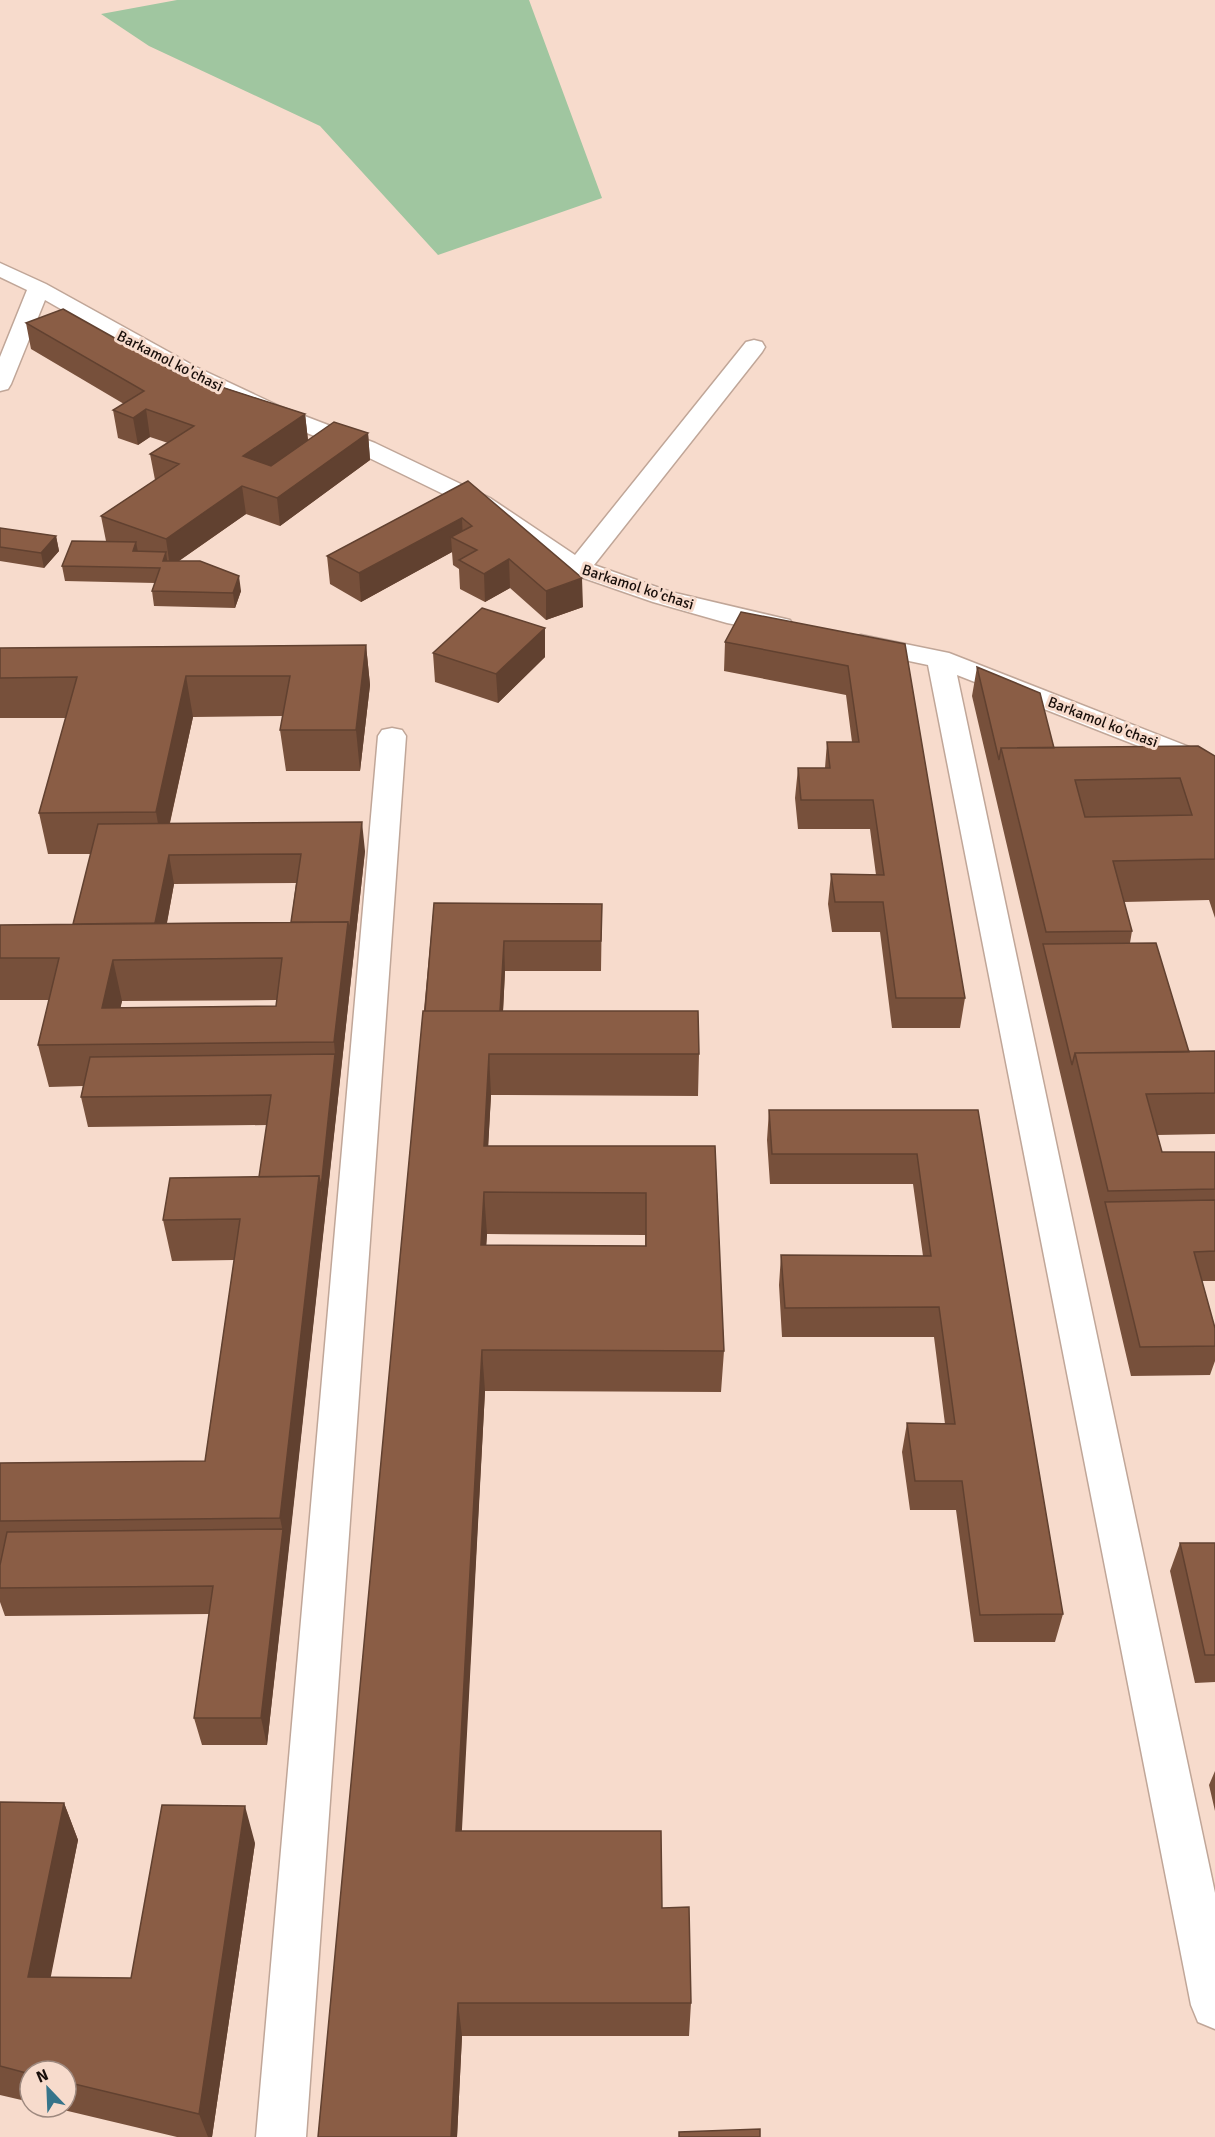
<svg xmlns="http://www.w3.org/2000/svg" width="1215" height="2137" font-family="Signika,sans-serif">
	<rect width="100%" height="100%" fill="#f7dbcc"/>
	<path fill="#a0c6a0" d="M177,0H529L602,198L438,255L320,126L149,46L101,14Z"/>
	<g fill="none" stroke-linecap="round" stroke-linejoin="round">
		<g stroke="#c0a698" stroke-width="3">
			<path id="minor" d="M0,263L46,284L196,367L281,407L375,443L490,498L575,555L746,342L754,340L762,342L765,347L762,352L594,565L671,592L790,620L794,626L790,632L781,634L727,623L653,602L569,573L472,508L359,453L265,417L180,377L45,300L11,384L8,389L0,391V357L27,290L0,277Z
				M861,635L949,653L1215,757V776L957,675L1215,1893V2029L1198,2022L1191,2005L928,665L852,649L848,643L852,637Z
				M392,728L402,730L406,736L306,2137H256L378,736L382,730Z"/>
		</g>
		<use href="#minor" fill="#fff" fill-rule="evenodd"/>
	</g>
	<path fill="#77503b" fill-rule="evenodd" d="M26,323L305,414L308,440L368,433L370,460L280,526L246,514L179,561L241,591L235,608L154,606L152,591L155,583L65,581L62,566L106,541L101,516L155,480L150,454L168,443L150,437L138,445L118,438L113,410L124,404L31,349Z
		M468,481L583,607L546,620L510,588L485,602L460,589L459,569L453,565L452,552L361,602L330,584L327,556Z
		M0,528L56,536L59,551L44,568L0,561Z
		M545,628V657L498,703L435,682L433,653Z
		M725,642L905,644L965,998L960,1028H892L880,932H832L828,904L831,874L876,875L870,829H798L795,798L798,768H825L827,742H852L846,695L724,671Z
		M366,645L370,685L360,771H286L280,730L283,716L193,717L170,823L365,851L267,1745H202L194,1718L209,1614L5,1616L0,1602V1565L1,1561H0V1463L205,1461L234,1260L172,1261L163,1220L259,1177L267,1125L88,1127L81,1097L83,1086L49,1087L38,1045L49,1000H0V925L73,924L91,854H48L39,813L66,718H0V648ZM296,883L291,922L167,923L174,884ZM277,1000L276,1006L120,1008L122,1001Z
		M977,667L1054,748L1215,756V918L1209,900L1124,902L1132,931L1130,943L1189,1052L1215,1051V1134L1157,1135L1162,1152H1215V1281H1202L1215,1328V1361L1210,1375L1131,1376L972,696Z
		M434,903L602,904L601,971H505L503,1011L699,1054L698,1096L491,1095L488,1146H715L724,1351L721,1392L485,1391L461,1831L662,1908L691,2003L689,2036H462L457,2137H318ZM487,1234L645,1235V1246L486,1245Z
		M769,1110H978L1063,1614L1055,1642H974L956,1510H910L902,1452L907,1423L945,1424L934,1337H782L779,1285L781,1255L923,1256L913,1184H770L767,1140Z
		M1180,1543H1215V1682L1195,1683L1170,1571Z
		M1215,1771V1811L1209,1785Z
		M0,1802L64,1803L78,1840L50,1977L131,1978L255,1843L212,2137H177L51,2107H66V2071H30V2102L0,2095Z"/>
	<path fill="#614130" d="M146,409L150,437L138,445L133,418Z
		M305,414L308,441L247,484L243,456Z
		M368,433L370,460L280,526L277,498Z
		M242,486L246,514L170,567L166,539Z
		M462,518L463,543L451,537L452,552L361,602L359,573Z
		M56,536L59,551L44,568L41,553Z
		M136,542L139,557L133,551Z
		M166,552L168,567L163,561Z
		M509,559L510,588L485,602L484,574Z
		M239,576L241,591L235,608L233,593Z
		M582,578L583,607L546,620V591Z
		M545,628V657L498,703L496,674Z
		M366,645L370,685L360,771L356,730Z
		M186,676L193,717L163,853L156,812Z
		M362,822L365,851L325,1218L321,1188L335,1054L334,1042L348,922Z
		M169,855L174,884L160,959L153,935Z
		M504,941L505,971L501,1052L500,1022Z
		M113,960L122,1001L113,1044L102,1008Z
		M489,1054L491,1095L486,1187L484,1146Z
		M319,1176L325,1218L288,1557L280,1518Z
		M484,1192L487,1234L484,1286L481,1245Z
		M482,1350L485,1391L460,1867L456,1831Z
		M283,1529L288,1557L267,1745L261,1718Z
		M64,1803L78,1840L44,2011L28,1977Z
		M245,1806L255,1843L212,2137H208L199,2114Z
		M458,2003L462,2036L457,2137H451Z"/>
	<path fill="#8a5d45" stroke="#614130" stroke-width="1.5" fill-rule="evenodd" d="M63,309L175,372L305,414L243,456L271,466L334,422L368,433L277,498L242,486L166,539L101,516L179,464L150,454L194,426L146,409L133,418L113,410L144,391L26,323Z
		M468,481L582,578L546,591L509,559L484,574L459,560L477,550L451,537L472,526L462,518L359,573L327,556Z
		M0,528L56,536L41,553L0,547Z
		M72,541L136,542L133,551L166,552L163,561H200L239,576L233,593L152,591L160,568L62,566Z
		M482,608L545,628L496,674L433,653Z
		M741,612L905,644L965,998H896L883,902H835L831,874L884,875L873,800H801L798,768H830L827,742H859L848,666L725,642Z
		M366,645L356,730H280L290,676H186L156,812L39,813L77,677L0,678V648Z
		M977,667L1040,693L1054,748H1001L999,760Z
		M1198,746L1215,756V859L1113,861L1132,931L1046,932L1001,748ZM1180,778L1192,815L1085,817L1075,780Z
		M362,822L349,933L348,922H291L301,854L169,855L155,923L73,924L98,824Z
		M434,903L602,904L601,941H504L500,1011H425Z
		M348,922L334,1042L38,1045L59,958H0V925ZM282,958L276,1006L102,1008L113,960Z
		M1156,943L1189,1052L1075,1053L1072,1065L1043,944Z
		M423,1011H698L699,1054H489L484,1146H715L724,1351L482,1350L456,1831H661L662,1908L689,1907L691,2003H458L451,2137H318ZM484,1192L646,1193V1246L481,1245Z
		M1215,1051V1093L1146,1094L1162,1152H1215V1189L1108,1191L1075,1053Z
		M335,1054L321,1188L319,1176L259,1177L271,1095L81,1097L90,1057Z
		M769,1110H978L1063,1614L980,1615L962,1481H915L907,1423L955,1424L939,1307L785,1308L781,1255L931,1256L917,1154H772Z
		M319,1176L280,1518L0,1521V1463L205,1461L240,1219L163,1220L170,1178Z
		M1215,1200V1251L1194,1252L1215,1328V1346L1140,1347L1105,1202Z
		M283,1529L261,1718H194L213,1586L0,1588V1565L7,1532Z
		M1180,1543H1215V1655H1205Z
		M0,1802L64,1803L28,1977L131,1978L162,1805L245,1806L199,2114L66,2082V2071H30V2074L0,2066Z
		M760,2129V2137H679V2132Z"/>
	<g text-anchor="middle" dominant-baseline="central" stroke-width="6" stroke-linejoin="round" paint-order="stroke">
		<g font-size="15" fill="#190f0b" stroke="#f7dbcc">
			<text transform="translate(170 361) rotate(27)">Barkamol ko'chasi</text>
			<text transform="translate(638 587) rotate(18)">Barkamol ko'chasi</text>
			<text transform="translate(1103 722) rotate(21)">Barkamol ko'chasi</text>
		</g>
	</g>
	<g transform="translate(48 2089) rotate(337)"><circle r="28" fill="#f7dbcc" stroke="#9e897f" stroke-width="1.5"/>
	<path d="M0-4.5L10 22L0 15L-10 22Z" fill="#36748a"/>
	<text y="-9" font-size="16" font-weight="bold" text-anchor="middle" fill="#190f0b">N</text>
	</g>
</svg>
